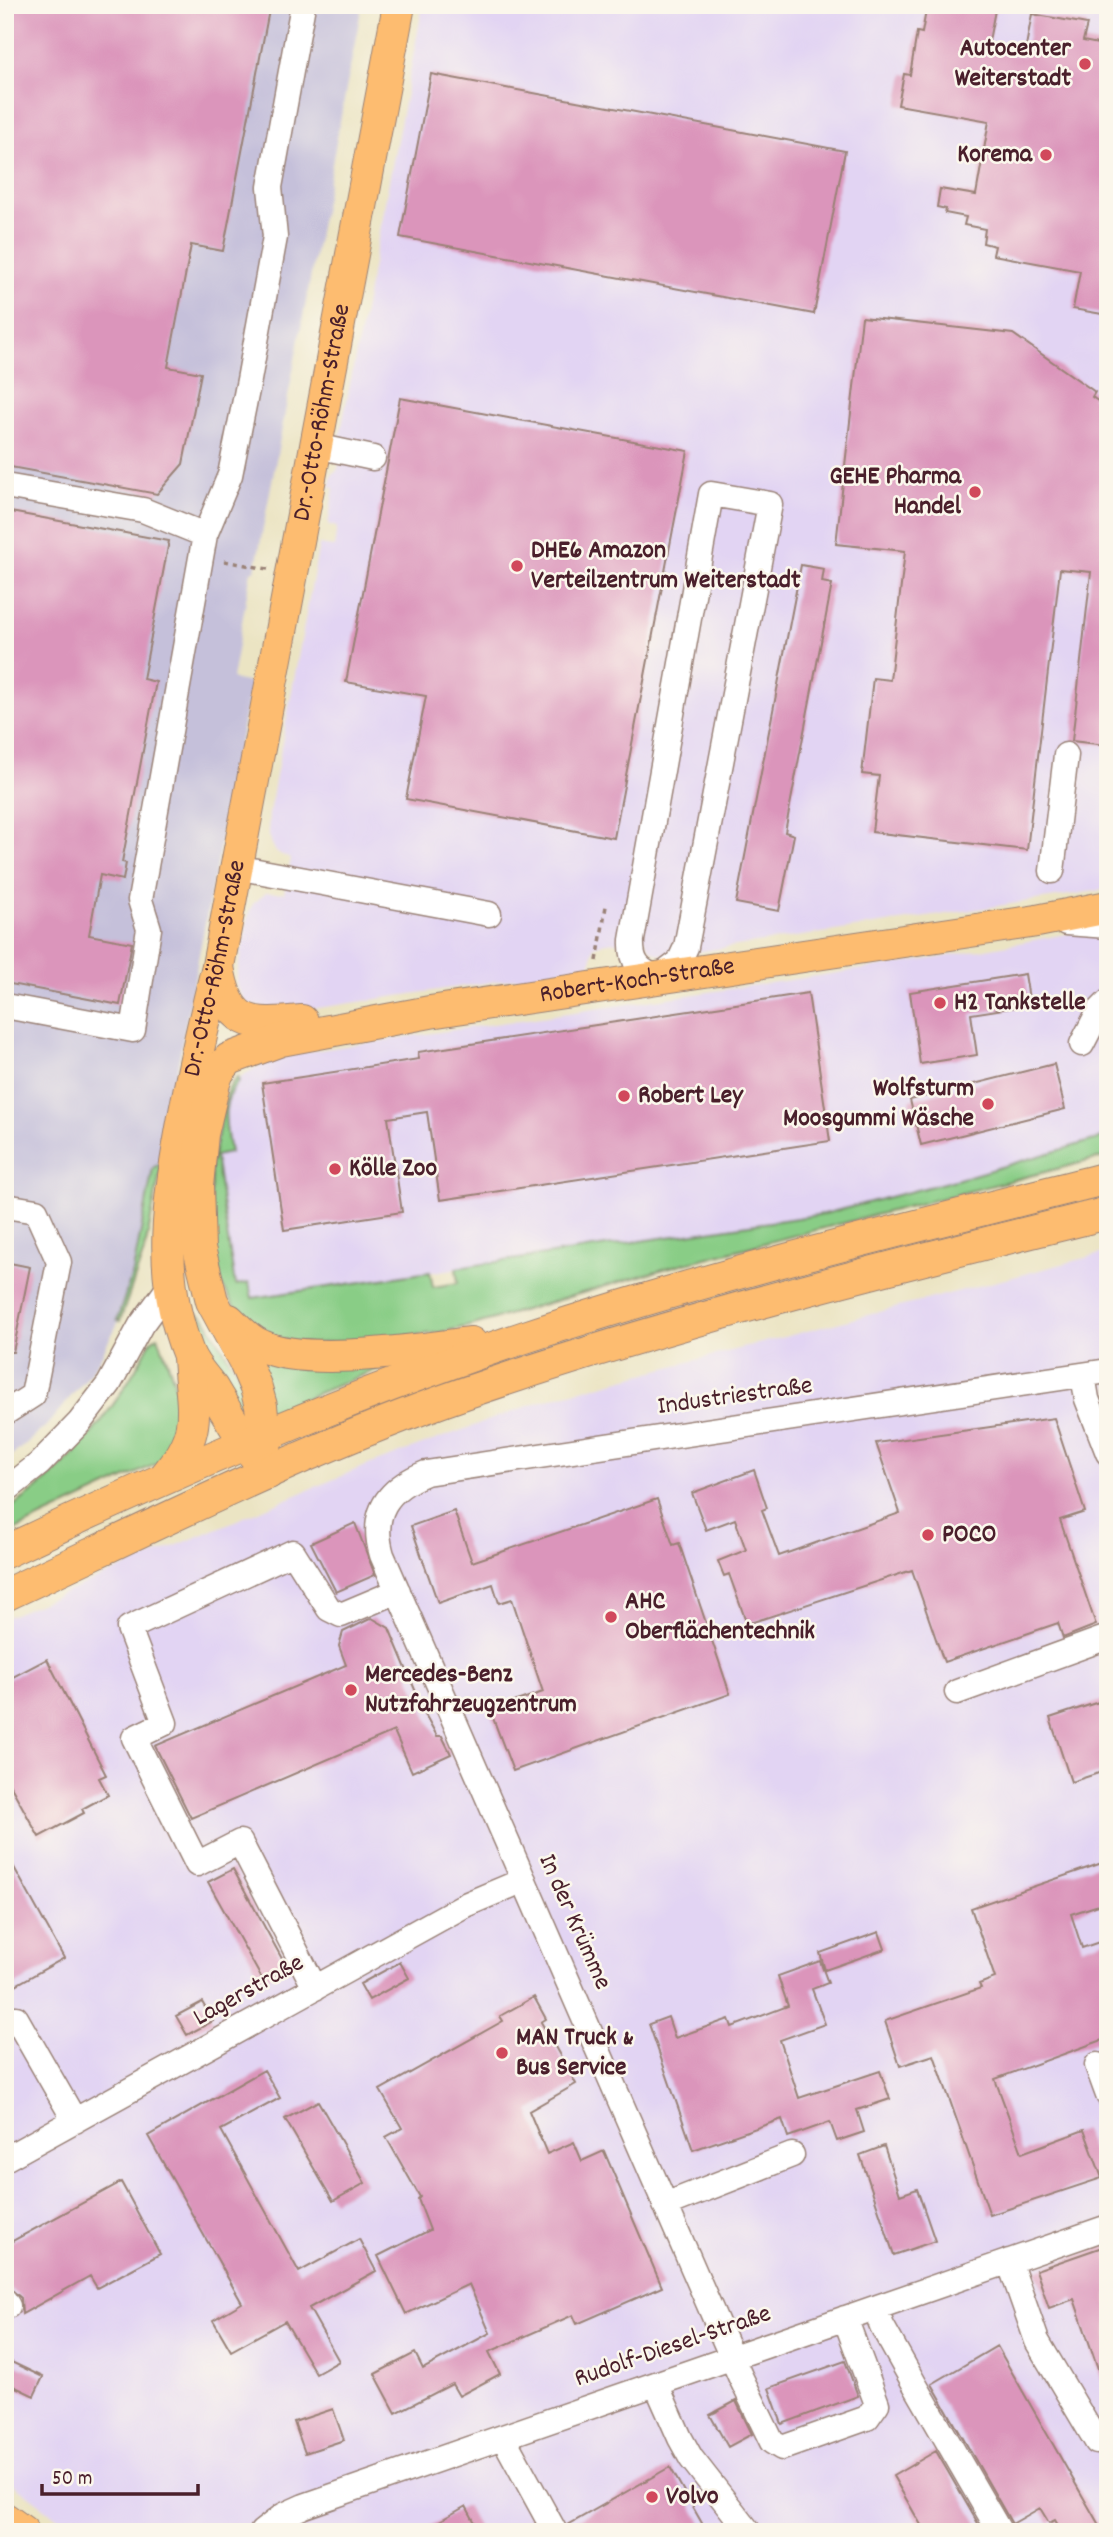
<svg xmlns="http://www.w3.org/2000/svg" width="1113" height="2537" font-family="Dekko,sans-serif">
	<rect width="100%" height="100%" fill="#fbf7ec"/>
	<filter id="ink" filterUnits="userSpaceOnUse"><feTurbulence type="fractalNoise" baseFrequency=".0143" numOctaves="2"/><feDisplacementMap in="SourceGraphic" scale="14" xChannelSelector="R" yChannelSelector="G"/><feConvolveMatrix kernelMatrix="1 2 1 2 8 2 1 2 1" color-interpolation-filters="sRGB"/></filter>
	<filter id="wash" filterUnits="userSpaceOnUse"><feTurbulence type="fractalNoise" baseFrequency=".00686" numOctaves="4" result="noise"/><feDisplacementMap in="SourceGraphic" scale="28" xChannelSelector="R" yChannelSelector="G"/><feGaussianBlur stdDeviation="1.57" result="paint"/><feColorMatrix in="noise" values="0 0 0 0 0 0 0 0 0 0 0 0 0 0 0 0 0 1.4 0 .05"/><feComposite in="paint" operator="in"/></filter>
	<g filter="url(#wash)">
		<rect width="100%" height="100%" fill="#ebe4c3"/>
		<path fill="#e2d4f3" d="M423,5H1108V889L697,952L663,955L656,953L650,949L644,938L600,944L594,946L590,967L298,1011L281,1012L246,1003L237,986V976L249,913L253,904L266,893H284L291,859L276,852L272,844L268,834L269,814L319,545L334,547L337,527L328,525L334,488L330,487L332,475L338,469L344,437L340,436Z
			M1093,929L1108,937V1136L959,1179L824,1214L231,1302L213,1145L232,1082L237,1077L239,1078L264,1063L293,1054L938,958Z
			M1108,1252V2532H77L5,2478V1618L365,1466L544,1400Z"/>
		<path fill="#c5c0da" d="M5,5H362L255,571H251L232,679L251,683L175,1080L145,1249L122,1315L99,1360L85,1380L46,1426L5,1462Z"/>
		<path fill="#89cd86" stroke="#6a7658" stroke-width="2" d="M237,1077L239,1081C219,1102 226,1127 230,1153L215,1156L235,1285L249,1283L252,1298L430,1272L433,1287L458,1283L456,1268L824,1214L959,1179L1108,1136V1156L674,1266L470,1326L436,1333L310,1344L274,1338L235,1308L221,1283L211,1224V1164L228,1089Z
			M162,1163L145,1249L122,1315L120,1321L117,1320L133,1272L153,1168Z
			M198,1314L204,1317L245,1385L248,1419L225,1389Z
			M158,1336C170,1370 188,1406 173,1442C170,1450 162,1457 156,1464L5,1535V1511C70,1471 117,1407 151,1341Z
			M242,1343L400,1360L269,1413Z"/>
		<g id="blocks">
			<path fill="#db95bb" d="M5,5H270L223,251L191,245L168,367L201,373L183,464L157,494L5,466Z
				M927,5H996L987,51L1024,57L1032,14L1087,24L1083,41L1108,46V315L1073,309L1080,271L993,255L995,246L983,243L985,229L964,225L966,217L945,213L946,209L937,207L940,189L976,195L989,121L898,105L904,74L910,75L917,32L922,33Z
				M431,74L845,151L814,314L400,237Z
				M862,317L1013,334L1095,392L1092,397L1108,408V727L1106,745L1072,741L1091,572L1060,569L1027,850L872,832L879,776L862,774L873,678L890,680L905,551L836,544Z
				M400,398L688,451L614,838L406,799L426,696L346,682Z
				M5,511L169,541L143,679L156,682L122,862L126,863L123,880L100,875L89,935L132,943L120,1005L5,983Z
				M801,565L824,569L822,582L832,584L785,832L794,835L779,911L736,903Z
				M1025,974L1030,1005L971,1014L977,1055L920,1064L910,992Z
				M808,993L830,1141L440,1200L427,1112L388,1118L402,1212L284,1230L262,1083L419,1059L418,1052Z
				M1054,1064L1065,1109L921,1145L910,1100Z
				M5,1262L30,1267L13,1352H5Z
				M1054,1418L1085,1512L1060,1520L1096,1625L1063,1638L1058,1623L944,1662L912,1570L747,1624L729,1574L724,1576L718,1561L746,1550L735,1519L706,1530L692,1493L754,1470L767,1508L762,1510L779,1556L900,1513L876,1443Z
				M657,1499L673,1545L679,1543L730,1694L513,1771L490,1710L543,1692L512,1599L499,1603L493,1584L438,1603L411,1526L454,1511L472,1562Z
				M355,1523L375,1575L336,1592L311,1543Z
				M372,1618L389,1628L426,1716L437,1736H442L451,1754L412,1772L394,1731L191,1818L155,1746L346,1665L339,1646L343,1632Z
				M47,1659L106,1775L99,1778L108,1795L82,1809L84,1813L39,1837L5,1776V1681Z
				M1108,1699V1770L1071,1782L1050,1718Z
				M5,1851L64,1958L5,1991Z
				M1108,1861V1902L1071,1914L1082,1948L1108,1939V2038L995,2079L1022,2153L1084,2130L1102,2178L990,2215L934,2055L900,2066L885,2021L981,1988L979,1984L995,1978L971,1908Z
				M233,1869L286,1966L262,1979L208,1882Z
				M879,1932L885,1949L825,1970L820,1953Z
				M820,1961L828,1983L812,1989L825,2024L780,2040L799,2098L880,2071L890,2099L857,2110L864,2132L837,2141L830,2122L788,2137L782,2119L693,2150L649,2024L668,2017L675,2038L729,2019L732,2027L788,2006L778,1976Z
				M400,1962L409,1978L369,2000L360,1984Z
				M534,1997L546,2019L541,2022L576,2084L529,2111L547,2154L574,2142L582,2161L604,2151L662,2287L577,2324L573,2315L489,2352L500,2374L459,2396L452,2384L396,2413L375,2374L415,2353L423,2369L490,2333L469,2284L406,2314L378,2256L430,2230L418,2199L420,2197L386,2137L402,2128L380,2090L503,2021L500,2016Z
				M202,2002L213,2021L187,2035L176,2016Z
				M264,2070L280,2098L221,2130L299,2272L359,2239L376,2271L309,2308L339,2361L316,2374L285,2321L231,2351L213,2320L242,2303L148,2136Z
				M318,2101L365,2183L333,2201L285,2119Z
				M884,2146L900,2195L917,2189L935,2241L894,2255L860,2155Z
				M121,2182L160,2254L97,2288L90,2276L22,2314L21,2298L5,2284V2245Z
				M1108,2245V2388L1105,2389L1074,2299L1049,2308L1036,2270Z
				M997,2346L1002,2355L1103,2532H1062L1055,2520L1049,2523L1040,2508L1012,2524L932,2384Z
				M5,2359L43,2377L34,2396L5,2382Z
				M845,2361L858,2396L782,2424L769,2388Z
				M736,2401L752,2434L728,2447L710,2415Z
				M333,2409L344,2440L305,2453L294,2422Z
				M936,2451L983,2532H925L893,2476Z
				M670,2467L707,2532H570L568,2525Z
				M466,2506L480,2532H420Z"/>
		</g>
	</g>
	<g filter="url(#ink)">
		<use href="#blocks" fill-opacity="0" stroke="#9a8277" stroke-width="2"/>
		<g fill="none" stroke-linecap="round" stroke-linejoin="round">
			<g stroke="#9a8277" stroke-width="27">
				<path id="minor" d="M316,446L373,458
					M5,486L143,510L205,535
					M711,494L770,504L686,947L679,962L659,977C638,972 631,961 632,940Z
					M236,867L489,914
					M1052,871L1066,755
					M1066,923L1108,926
					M5,1006L133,1030L149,929L140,900L205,535L230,475L249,380L275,237L270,187L303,5
					M1082,1044L1099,1011L1108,1002
					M5,1206L36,1211L59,1262L33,1395L5,1413
					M1083,1375L1087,1399L1108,1453
					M5,1491L39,1464L79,1423L109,1384L141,1325L169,1287
					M957,1692L1108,1637
					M315,1988L240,1842L197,1864L134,1738L165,1723L129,1628L293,1552L329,1609L341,1615L398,1591
					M5,2019L16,2018L75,2121
					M1097,2065L1108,2095
					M5,2159L465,1905L524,1880
					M665,2205L792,2155
					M1009,2261L1037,2341L1097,2442
					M5,2301L8,2306
					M875,2308L882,2326L915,2385L1000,2532
					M845,2318L877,2404L867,2418L782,2448L772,2442L740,2376L382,1555C370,1514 386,1489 426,1473L1108,1371
					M656,2384L680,2438L691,2458L749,2532
					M503,2437L555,2532
					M262,2532L284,2515L304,2506L1108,2227"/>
			</g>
			<g stroke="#9a8277" stroke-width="34">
				<g id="major">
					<path d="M218,967C228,1026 249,1026 302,1021"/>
					<path d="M229,1320C239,1330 249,1341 262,1346C308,1367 419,1349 471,1343"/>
					<path id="s1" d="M268,1473C246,1446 230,1418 212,1388C204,1377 193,1366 188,1353C156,1272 169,1200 184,1117C194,1066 205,1016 218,966L399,5"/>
					<path id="s2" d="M268,1473L261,1406L256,1388L244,1360L212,1301L199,1248L197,1186L202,1134L214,1083L218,1072L229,1059L281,1040L430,1012L1037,921L1108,907"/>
					<path d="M165,1477C204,1430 192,1412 189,1357"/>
					<path d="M5,1552C176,1471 346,1397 525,1337C716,1274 912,1227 1108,1178"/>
					<path d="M5,1595C157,1524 309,1447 468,1392C678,1320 893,1266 1108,1213"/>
					<path d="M5,2519L23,2532"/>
				</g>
			</g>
			<path stroke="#9a8277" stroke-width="3.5" stroke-dasharray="5 5" stroke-linecap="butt" d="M224,561L268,569
				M597,961L606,906"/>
			<use href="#minor" stroke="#fff" stroke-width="24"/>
			<use href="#major" stroke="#fdbc6f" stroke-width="32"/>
		</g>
	</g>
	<g fill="#d1495b" stroke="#fbf7ec" stroke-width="2.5">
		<circle cx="1085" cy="64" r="7"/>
		<circle cx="1046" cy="155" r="7"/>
		<circle cx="975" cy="492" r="7"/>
		<circle cx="517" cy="566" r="7"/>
		<circle cx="940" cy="1003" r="7"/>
		<circle cx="624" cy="1096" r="7"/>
		<circle cx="988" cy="1104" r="7"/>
		<circle cx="335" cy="1169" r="7"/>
		<circle cx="928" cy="1535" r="7"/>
		<circle cx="611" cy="1617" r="7"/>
		<circle cx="351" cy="1690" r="7"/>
		<circle cx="502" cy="2053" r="7"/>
		<circle cx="652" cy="2497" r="7"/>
	</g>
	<g text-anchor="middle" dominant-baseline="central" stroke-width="5" stroke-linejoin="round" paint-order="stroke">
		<g font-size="26" font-weight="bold" fill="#4a1f2b" stroke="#fbf7ec" text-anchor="start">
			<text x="1071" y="49" text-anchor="end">Autocenter<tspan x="1071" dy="30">Weiterstadt</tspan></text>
			<text x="1032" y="155" text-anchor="end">Korema</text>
			<text x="961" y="477" text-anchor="end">GEHE Pharma<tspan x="961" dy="30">Handel</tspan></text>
			<text x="531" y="551">DHE6 Amazon<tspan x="531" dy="30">Verteilzentrum Weiterstadt</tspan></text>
			<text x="954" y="1003">H2 Tankstelle</text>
			<text x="974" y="1089" text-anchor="end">Wolfsturm<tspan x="974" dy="30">Moosgummi Wäsche</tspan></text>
			<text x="638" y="1096">Robert Ley</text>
			<text x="349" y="1169">Kölle Zoo</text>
			<text x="942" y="1535">POCO</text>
			<text x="625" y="1602">AHC<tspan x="625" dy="30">Oberflächentechnik</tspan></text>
			<text x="365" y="1675">Mercedes-Benz<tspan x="365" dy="30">Nutzfahrzeugzentrum</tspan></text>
			<text x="516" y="2038">MAN Truck &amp;<tspan x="516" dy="30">Bus Service</tspan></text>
			<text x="666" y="2497">Volvo</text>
		</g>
		<g font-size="26" fill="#4a1f2b" stroke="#fbf7ec">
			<text stroke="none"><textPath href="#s1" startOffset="1102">Dr.-Otto-Röhm-Straße</textPath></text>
			<text stroke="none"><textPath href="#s1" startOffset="536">Dr.-Otto-Röhm-Straße</textPath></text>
			<text stroke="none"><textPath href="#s2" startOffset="850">Robert-Koch-Straße</textPath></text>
			<text transform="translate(735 1397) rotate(-8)">Industriestraße</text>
			<text transform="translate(574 1922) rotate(66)">In der Krümme</text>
			<text transform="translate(249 1991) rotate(-29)">Lagerstraße</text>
			<text transform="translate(673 2347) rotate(-19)">Rudolf-Diesel-Straße</text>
		</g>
	</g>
	<rect width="1113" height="2537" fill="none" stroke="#fbf7ec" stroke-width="28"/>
	<path d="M42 2484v10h156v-10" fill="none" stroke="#4a1f2b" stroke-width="3.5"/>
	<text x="52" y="2484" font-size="21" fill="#4a1f2b" stroke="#fbf7ec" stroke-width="5" paint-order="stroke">50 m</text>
</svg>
